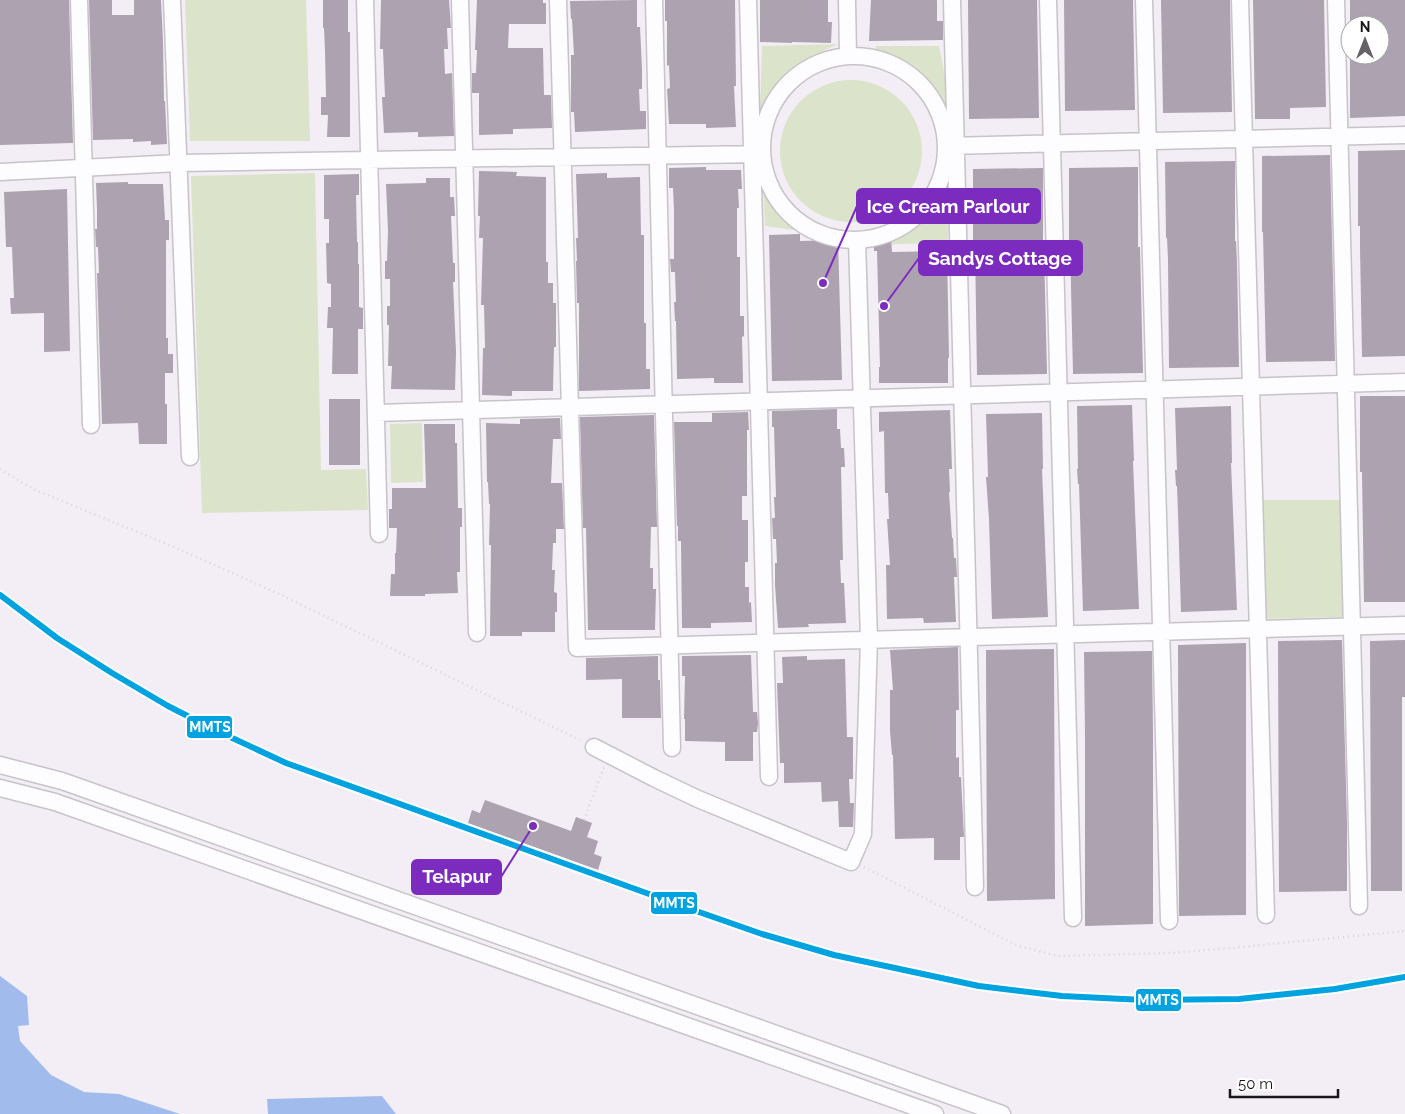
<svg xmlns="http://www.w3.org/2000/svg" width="1405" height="1114" font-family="Raleway,sans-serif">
	<rect width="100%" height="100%" fill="#f3eef5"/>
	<path fill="#dbe4ca" d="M185,0H306L310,141H190Z
		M838,44C824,50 809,57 796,66C781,76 770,94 760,109L762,46Z
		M876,46H939L952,112L949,114L945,112C927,78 912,70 879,53L876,51Z
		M780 151a71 71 0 1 1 142 0a71 71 0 1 1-142 0Z
		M315,173L321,470L366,469L368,510L202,513L191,176Z
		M947,182L948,242L880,245C893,239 908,234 919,225C931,214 941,197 947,182Z
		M763,186C774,212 778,215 801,231L765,226Z
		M422,423L423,482L391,483L390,424Z
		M1262,500H1341L1344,617L1265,619Z"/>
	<path fill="#a1bcec" d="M0,976L27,996L29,1025L18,1026L20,1041L51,1075L84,1092L119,1094L180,1114H0Z
		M382,1096L396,1114H268L267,1099Z"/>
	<path fill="#aca2b0" d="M0,0H69L73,143L0,145Z
		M89,0H112V15H134V0H161L163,41L164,101H165L167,144L151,145V141L133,142V139L93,140Z
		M323,0H348V32H350V137H327L328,115H321V97H326L325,51L324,28H323Z
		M381,0H449L451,28H447L448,49H444L445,74L452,73L454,136L418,137V132L384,133L382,97H385L383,49H380Z
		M477,0H543V3H546V24H509L508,48H543L544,95H551L552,128L513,129V134L479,135V93H472V73H476L477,50H475Z
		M637,0V27H640L642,69V89H639L640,111H646V129L575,132L574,112H571V55H574L572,19H571L570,1Z
		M665,0H735L736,86H734L736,127L706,128V124H669L667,89L670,88L669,65L667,66V21H665Z
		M760,0H828V22H832L831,43L792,42V43L760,42Z
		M871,0H937V21H943V40L869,41Z
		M968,0H1037L1039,118L969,119Z
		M1064,0H1133L1135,110L1065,111Z
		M1161,0H1230L1232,112L1163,113Z
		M1253,0H1324L1326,107L1290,108V119H1255Z
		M1350,0H1405V116L1350,118V55H1380V25H1350Z
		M1405,150V356L1362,357L1360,247V226H1358V151Z
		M1330,155L1335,361L1266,362L1263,232H1262V156Z
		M1235,161V241H1236L1237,263L1239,367L1169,368L1168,259L1167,238H1166L1165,162Z
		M706,167V170H741L742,189H738L739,208H737V257H740V316H744V336L742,337L743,383H714V378L677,379L676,321H675L674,302H676L675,272H671L670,259H674V210L673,188H669V168Z
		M1138,167V247H1140L1143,373L1073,374L1070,243H1069V168Z
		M1043,168V248H1044L1047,374L977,375L975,244H973V169Z
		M479,171L517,172L516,176L546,177V262H548V283H553V303H556V347H554L553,391H512V396L482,395L483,348H485L484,305H481L483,238H479L480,216H478Z
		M607,173V178L640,177L641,235H644V323H646V369H650V389L579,391V303H577L576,261H577L576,238H578L576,174Z
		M359,174V195H356L357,242H358V264H359V307L363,308V329H358V374H332L333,328H327L328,307H331V284L327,283L326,243H329V219H324V175Z
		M426,178H450V197H454L455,216H451L453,263H455V282H453L456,352L455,390L391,389L392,366H388L389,325H387V306H390V279H385V261H387L388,231L386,184L426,183Z
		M128,182V184H163L165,220H169V240H166V338H168V354H173V373H165V404H167V444H139L138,423L102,424L97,273H99L98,247H96L95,229H97V209L96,183Z
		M67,189L70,351L44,352V313L11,314L10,298H14L12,247H6L4,192Z
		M800,234V241L838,240L842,380L772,381L769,235Z
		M891,238L892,252L947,251L949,358H948V383H879V367H880L877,251H874V239Z
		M1360,396H1405V602H1364L1362,472H1360Z
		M329,399H360V465H329Z
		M1132,405L1134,461H1133L1139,609L1083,611L1079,484H1078L1077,469H1078L1077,406Z
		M1231,406L1232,463H1231L1237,610L1181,612L1178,513L1177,486H1176L1175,470H1177L1175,408Z
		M837,409V429H840L841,448H844L845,467H841L843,560H840L841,583H844L846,623L808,624L809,627L778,628L775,585V563H777L776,539H773L772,518H775L774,497H776L774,427H772V411Z
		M950,410L952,469H949L950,492H949L952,538H953L954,558H956L957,577H954L956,622L924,623L923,618L887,619L886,565H890L887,519H889L888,493H885L884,431L879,432V412Z
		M748,412L749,430H747V496H742V520H748V562H745V587H749V603L751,602L752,622L711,623V628H682L681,541H678V526H677L674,422H712V413Z
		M1042,413L1043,469H1042L1048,617L992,619L989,519L986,477H988L986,414Z
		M654,415L657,527H651L650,568H653V589H656L655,630H588L586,528H583L580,417Z
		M560,418L561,439H553L551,483H562L564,529H556V543H553L552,570H555L554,592L557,593V612H555V632H522V636H490L491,545H489L490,504H489L488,482H487L486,423L520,424V419Z
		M424,424H455V443H457L458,508H462V527H460V572H457L458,593L425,594V596H390L391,574H395V553H396L397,528H389V509H392V488H426Z
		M1342,640L1347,823V891L1279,892L1278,641Z
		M1405,640V697H1402V891H1371L1370,641Z
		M1246,643V915L1179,916L1178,645Z
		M958,647L959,710H956V758L959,757V777H961L964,837H960V860H934V838L895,839L893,755H892L890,731V690H893L890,650Z
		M1054,649L1055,899L987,901L986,650Z
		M1152,651L1153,731V924L1085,926V736L1084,652Z
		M751,655L753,712H757L758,723L757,732H753V761H725V742L685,741V719H684L685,676H682V656Z
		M658,656V680H660L661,718H622V679L586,680V658Z
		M807,656V660L845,659L847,737H853V779H849L850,803H854L853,827H839L838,801L822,802L821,782L784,783V763H780L777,683H783L782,657Z
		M485,800L571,831L576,817L592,823L587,837L598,841L594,854L602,857L598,870L468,823L472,810L480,813Z"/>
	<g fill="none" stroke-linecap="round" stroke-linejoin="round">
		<g stroke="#c7c3c9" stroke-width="19">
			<path id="minor" d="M79,0L91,425
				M172,0L190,457
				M365,0L379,534
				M460,0L477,633
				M558,0L577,648L1405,625
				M654,0L672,748
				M748,0L769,777
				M847,0L848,55
				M952,0L975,887
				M1048,0L1073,918
				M1144,0L1169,921
				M1240,0L1266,915
				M1336,0L1359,906
				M762 148a92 92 0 1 1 184 0a92 92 0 1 1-184 0Z
				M947,146L1405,135
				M0,172L179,163L760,154
				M376,413L1405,382
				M594,747L654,778L698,799L851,862L863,834L869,640L857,240
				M0,765L62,781L1002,1114
				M0,788L55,802L935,1114"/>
		</g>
		<path stroke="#d5d4d6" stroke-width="2.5" stroke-dasharray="1 4" stroke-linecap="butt" d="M0,469L33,489L174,547L277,593L580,740
			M584,820L604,767
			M864,867L1002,938L1019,946L1058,956L1171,953L1220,949L1405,931"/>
		<use href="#minor" stroke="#fdfcfe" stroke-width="16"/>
		<g stroke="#fff" stroke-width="10">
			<path id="rail-1" d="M0,595L57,638L112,673L168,706L215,730L286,763L699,912L762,934L834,955L979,986L1062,996L1144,1000L1239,999L1335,989L1405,977"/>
		</g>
		<use href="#rail-1" stroke="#00a3e0" stroke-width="6"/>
	</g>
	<path fill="none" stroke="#7b2cbf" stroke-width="2" d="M823 283L857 206M884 306L919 258M533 826L501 877"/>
	<g fill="#7b2cbf" stroke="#fff" stroke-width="2">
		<circle cx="823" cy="283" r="5"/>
		<circle cx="884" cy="306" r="5"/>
		<circle cx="533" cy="826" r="5"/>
	</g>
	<g fill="#7b2cbf" stroke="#7b2cbf" stroke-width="2">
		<rect x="857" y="189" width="183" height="34" rx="5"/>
		<rect x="919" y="241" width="163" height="34" rx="5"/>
		<rect x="412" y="860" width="89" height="34" rx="5"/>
	</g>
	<g font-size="19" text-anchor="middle" font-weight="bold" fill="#fff">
		<text x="948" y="213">Ice Cream Parlour</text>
		<text x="1000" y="265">Sandys Cottage</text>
		<text x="457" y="883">Telapur</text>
	</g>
	<g stroke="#fff" stroke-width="2">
		<rect x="186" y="715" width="47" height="24" rx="5" fill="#00a3e0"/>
		<rect x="650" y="891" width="48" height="24" rx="5" fill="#00a3e0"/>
		<rect x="1135" y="988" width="47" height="24" rx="5" fill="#00a3e0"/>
	</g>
	<g font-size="14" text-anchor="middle" font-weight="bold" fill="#fff">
		<text x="210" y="732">MMTS</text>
		<text x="674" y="908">MMTS</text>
		<text x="1158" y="1005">MMTS</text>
	</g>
	<g transform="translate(1365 40)"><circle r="24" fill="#ffffff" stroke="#a3a1a3"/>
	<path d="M0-4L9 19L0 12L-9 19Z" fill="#656166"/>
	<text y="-8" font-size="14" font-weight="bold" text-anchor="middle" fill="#181519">N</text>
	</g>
	<path d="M1230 1089v8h108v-8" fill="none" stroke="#181519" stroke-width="2.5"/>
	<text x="1238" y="1089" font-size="15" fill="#181519" stroke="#ffffff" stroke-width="4" paint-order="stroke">50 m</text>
</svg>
